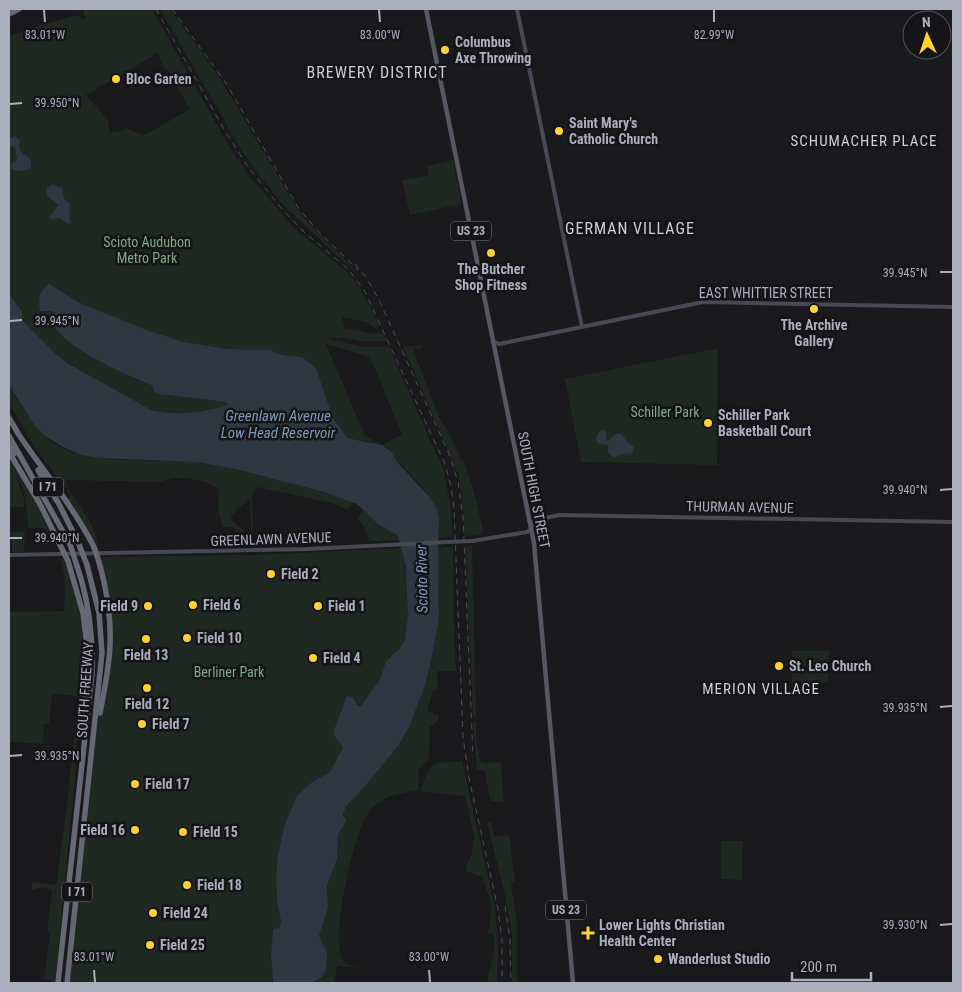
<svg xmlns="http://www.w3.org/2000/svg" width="962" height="992" font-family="'Roboto Condensed',sans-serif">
	<rect width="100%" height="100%" fill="#1a191c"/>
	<path fill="#1f2821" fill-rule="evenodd" d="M85,9H152L228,145L250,177L295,229L347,272L359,286L379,325L376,329L366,322L342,317L345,329C359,328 368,336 383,333L387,341H360L347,338H325L364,347H389L444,471L451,510L453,537L438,538C441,500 424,489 399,463C393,456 392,449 381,445C370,441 358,440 347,438L333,418L316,368L302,357L282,355L269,350L229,349L184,342L147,330L82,304L49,284L46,285L51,311L54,313L51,321L60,334L128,376L153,386L158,394L227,402L228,405C208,412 185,416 164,413C144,410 126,397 109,387C91,376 71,367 55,352C43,342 33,330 22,320V311L9,294V36L37,26L79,15L82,20L86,18L83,14ZM158,53L165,70L167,69L190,109L143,136L125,127L122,131L111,132L110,135L108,120L86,95ZM326,344L370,357L402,434L382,445L365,436Z
		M160,9H170L218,75L302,216C321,237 343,255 361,278L283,205L259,175L242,151Z
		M453,160L461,204L410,215L402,180L429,175L427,166Z
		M422,345L423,348L415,349L414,352L440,419L447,429L461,459H463L474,492L483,530L482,533L478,535L464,536L463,503L458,474L403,347Z
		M718,348L717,465L581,462L565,379Z
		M9,385C19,402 30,420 44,435C80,471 152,456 199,462C221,465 244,472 266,477C296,485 325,492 354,502L347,509L331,503L257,487L252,497L253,531H251L250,498L232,515L231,520L245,531L247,540L245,542L233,527H223L218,511L219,490L208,483L188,478H174L158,482L68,480L65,482C76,504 96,522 98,547H97L66,499L70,498V494L35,448L9,403Z
		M9,458L36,502L53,539L51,540L45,528H28C27,507 26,489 15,471L25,503L23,507H9Z
		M364,509L378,524L398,536L399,540L369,541C367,531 365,525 357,518Z
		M11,532H25L24,552H12Z
		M472,545L476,717L473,715L465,546Z
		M438,547H453L454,626L456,671H437L438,684L437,689L433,691L427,711L439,715L438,721L430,727L429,759L418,770L419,780L417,791C400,793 385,795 372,808C354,827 330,938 343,961C347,966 359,967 365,968L337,966L334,982L336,983H329V981L323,983H312L316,981L324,946L319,936L328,908L327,886L337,859L338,834L342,829L344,812L346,806L361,791L399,745L410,725L432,656L439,620Z
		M401,548C408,566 412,622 405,640C402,649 393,653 387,660C382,666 383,675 379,681C374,690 366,698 361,707L359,706L353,697C337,715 339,716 337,739L343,747L330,772L312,782L297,796L285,823L278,854L276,875L277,900L281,922L279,928L273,930L271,955L273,983H70L95,746L110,642L101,561L103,558L109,557L252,555Z
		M60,558L64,559L80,608L84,652L75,776L55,983H51L52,980L44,979L50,934L47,928L52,892L50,889L44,887L32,890V882L56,885C65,822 73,760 77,696L52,694L49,724H44L43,744L9,742V612L64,611L65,579Z
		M792,651H829L828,682H792Z
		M473,722H476V737L480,761L484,763L501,762L504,802L492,801L489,797L485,770H477Z
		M462,761L495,907L498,951L497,983H488V976L494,951V935L488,933C493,907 491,902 482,877L465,871L472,852L474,836L465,796L421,791C429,761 432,763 462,761Z
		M491,822L494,837L509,835L515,882L511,883L517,923V983H512V933L504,890L487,823Z
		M721,841H743L742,880L721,879Z"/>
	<path fill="#2e3742" d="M15,136L20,141C17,155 24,152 31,160V168C24,171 17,173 11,168V164L17,159L15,147L9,145V139Z
		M53,184L62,188L64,198L70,205L69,217L71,223H67L60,218L52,219L49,217L58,205C53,198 46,200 46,189Z
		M49,284L82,304L147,330L184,342L229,349L270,350L282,355L302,357L316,368L333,418L347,438L382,445L392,452L397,462L429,496L437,509L439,521L438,547L439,620L432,656L425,685L410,725L399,745L361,791L346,806L343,815L346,821L338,835L337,859L327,886L328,908L319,936L327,953L326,969L322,977L312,983H273L271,955L273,929L279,928L281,922L277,900L276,875L278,854L285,823L297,796L312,782L330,772L343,747L334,735V730L347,696L353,697L358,706H361L379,681L386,661L400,648L405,640L408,614L406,567L398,536L378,524L357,504L324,492L239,470L198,462L98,458L81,455L63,447L45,436L35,426L9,385V294L22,311V320L53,351L69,364L151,410C177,416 202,413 228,405L226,402L158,394L154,391L153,386C125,374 64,349 51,321L54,313L51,311H40C38,300 39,290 49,284Z
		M602,430L607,432L606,438L608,441L616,434H622L627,442L634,447L633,452C629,455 628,453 624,454C618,455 617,459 611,456L608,452V445L599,444L596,440L597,434Z"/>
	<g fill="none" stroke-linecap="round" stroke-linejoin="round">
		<path stroke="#484952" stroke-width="4" d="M517,9L582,327
			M493,341L499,344L703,302L953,307
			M472,541L527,532L530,530L535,520L560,515L953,522
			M9,555L308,549L447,542"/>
		<path stroke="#565761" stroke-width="4.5" d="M426,9L534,543L573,983"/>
		<path stroke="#666873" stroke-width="5.5" d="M9,14L19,9
			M9,418L18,433
			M17,432C42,469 72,505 93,545C98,556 101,569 104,582C115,633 110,663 100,713
			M9,436L70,544
			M9,444L15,453
			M9,452L40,504L68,561L83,613L87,646L85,705
			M38,470L59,504L78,542
			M58,983L92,673C93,635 89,601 77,566
			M67,983L102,653L99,613L87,565"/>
		<path stroke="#4d4e57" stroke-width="1" stroke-dasharray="6 5" stroke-linecap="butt" d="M156,9L225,131L248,167L281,208L304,232L348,269L364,290L445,464L451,487L454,508L463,737L469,778L498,909L502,941V983
			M172,9L226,83L299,209L317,230L358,270
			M355,264L366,277L379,300L449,454L458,482L463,517L473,757
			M505,906L510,939L511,983"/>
		<path stroke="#484952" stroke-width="4" d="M447,542L472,541"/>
		<path stroke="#666873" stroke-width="5.5" d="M78,542L87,565
			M70,544L77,566"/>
	</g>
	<path fill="none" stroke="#abaebd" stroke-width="2" d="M44,10L45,22M379,10L380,22M714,10V22M10,104L22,103M940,272H952M10,321L22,320M940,490L952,489M10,538H22M940,707L952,706M10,756L22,755M940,925L952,924M94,970L95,982M429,970L430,982"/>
	<g fill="#ffd22f" stroke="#151417" stroke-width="2">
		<circle cx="445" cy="50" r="5"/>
		<circle cx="116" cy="79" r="5"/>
		<circle cx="559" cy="131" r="5"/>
		<circle cx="491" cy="253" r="5"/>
		<circle cx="814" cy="309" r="5"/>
		<circle cx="708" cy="423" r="5"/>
		<circle cx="271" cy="574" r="5"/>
		<circle cx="193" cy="605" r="5"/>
		<circle cx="148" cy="606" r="5"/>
		<circle cx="318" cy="606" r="5"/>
		<circle cx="187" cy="638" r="5"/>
		<circle cx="146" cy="639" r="5"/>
		<circle cx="313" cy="658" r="5"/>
		<circle cx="779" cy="666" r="5"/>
		<circle cx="147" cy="688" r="5"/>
		<circle cx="142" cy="724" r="5"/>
		<circle cx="135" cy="784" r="5"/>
		<circle cx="135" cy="830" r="5"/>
		<circle cx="183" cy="832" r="5"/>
		<circle cx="187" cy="885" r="5"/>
		<circle cx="153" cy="913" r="5"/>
		<path d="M585.5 925.5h5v5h5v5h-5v5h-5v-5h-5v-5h5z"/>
		<circle cx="150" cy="945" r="5"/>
		<circle cx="658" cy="959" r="5"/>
	</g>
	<g text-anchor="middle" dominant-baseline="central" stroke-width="5" stroke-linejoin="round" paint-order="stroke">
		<g fill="#151417" stroke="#7e808b" stroke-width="1">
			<rect x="451" y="221.5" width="40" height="19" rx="4"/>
			<rect x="33" y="477.5" width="30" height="19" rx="4"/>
			<rect x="62" y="882.5" width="30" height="19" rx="4"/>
			<rect x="546" y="900.5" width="40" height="19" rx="4"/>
		</g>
		<g font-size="12" font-weight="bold" fill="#abaebd">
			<text x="471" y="231">US 23</text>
			<text x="48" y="487">I 71</text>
			<text x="77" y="892">I 71</text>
			<text x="566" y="910">US 23</text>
		</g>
		<g font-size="14" font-weight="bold" fill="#abaebd" stroke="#151417" text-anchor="start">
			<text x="455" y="42">Columbus<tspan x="455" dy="16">Axe Throwing</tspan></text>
			<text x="126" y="79">Bloc Garten</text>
			<text x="569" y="123">Saint Mary's<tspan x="569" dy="16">Catholic Church</tspan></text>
			<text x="491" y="269" text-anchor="middle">The Butcher<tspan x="491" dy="16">Shop Fitness</tspan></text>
			<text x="814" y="325" text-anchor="middle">The Archive<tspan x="814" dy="16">Gallery</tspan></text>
			<text x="718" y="415">Schiller Park<tspan x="718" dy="16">Basketball Court</tspan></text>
			<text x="281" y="574">Field 2</text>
			<text x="203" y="605">Field 6</text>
			<text x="138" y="606" text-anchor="end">Field 9</text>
			<text x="328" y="606">Field 1</text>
			<text x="197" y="638">Field 10</text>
			<text x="146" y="655" text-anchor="middle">Field 13</text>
			<text x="323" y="658">Field 4</text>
			<text x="789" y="666">St. Leo Church</text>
			<text x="147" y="704" text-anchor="middle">Field 12</text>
			<text x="152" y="724">Field 7</text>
			<text x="145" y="784">Field 17</text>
			<text x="125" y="830" text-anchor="end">Field 16</text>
			<text x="193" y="832">Field 15</text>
			<text x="197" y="885">Field 18</text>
			<text x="163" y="913">Field 24</text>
			<text x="599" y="925">Lower Lights Christian<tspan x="599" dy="16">Health Center</tspan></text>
			<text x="160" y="945">Field 25</text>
			<text x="668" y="959">Wanderlust Studio</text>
		</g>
		<g font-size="14" fill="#80a988" stroke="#151417">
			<text x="147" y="242">Scioto Audubon<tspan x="147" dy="16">Metro Park</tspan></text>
			<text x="665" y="412">Schiller Park</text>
			<text x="229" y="672">Berliner Park</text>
		</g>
		<g font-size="14" fill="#abaebd" stroke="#151417">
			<text x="766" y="293">EAST WHITTIER STREET</text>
			<text transform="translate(534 490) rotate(79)">SOUTH HIGH STREET</text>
			<text transform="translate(740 507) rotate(1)">THURMAN AVENUE</text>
			<text transform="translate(271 539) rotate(-2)">GREENLAWN AVENUE</text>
			<text transform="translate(85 690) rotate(-86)">SOUTH FREEWAY</text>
		</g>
		<g font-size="15" letter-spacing="1" fill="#ccced8" stroke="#151417">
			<text x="864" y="141">SCHUMACHER PLACE</text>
			<text x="761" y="689">MERION VILLAGE</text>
		</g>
		<g font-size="15" font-style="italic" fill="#7f98ba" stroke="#151417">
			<text x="278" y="416">Greenlawn Avenue<tspan x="278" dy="17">Low Head Reservoir</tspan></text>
			<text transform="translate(422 579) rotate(-91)">Scioto River</text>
		</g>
		<g font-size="16" letter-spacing="1" fill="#ccced8" stroke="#151417">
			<text x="377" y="72">BREWERY DISTRICT</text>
			<text x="630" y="228">GERMAN VILLAGE</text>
		</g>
	</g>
	<g font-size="12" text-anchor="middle" fill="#abaebd" stroke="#151417" stroke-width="5" stroke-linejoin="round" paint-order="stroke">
		<text x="45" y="39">83.01°W</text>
		<text x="380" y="39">83.00°W</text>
		<text x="714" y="39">82.99°W</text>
		<text x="57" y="107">39.950°N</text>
		<text x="905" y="277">39.945°N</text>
		<text x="57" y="325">39.945°N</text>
		<text x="905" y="494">39.940°N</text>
		<text x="57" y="542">39.940°N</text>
		<text x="905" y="712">39.935°N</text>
		<text x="57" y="760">39.935°N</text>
		<text x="905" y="929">39.930°N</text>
		<text x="94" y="961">83.01°W</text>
		<text x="429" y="961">83.00°W</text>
	</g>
	<rect width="962" height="992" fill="none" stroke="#abaebd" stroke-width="20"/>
	<g transform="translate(927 35) rotate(357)"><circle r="24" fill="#151417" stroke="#515259"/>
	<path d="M0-4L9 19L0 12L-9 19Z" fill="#ffd22f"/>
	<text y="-8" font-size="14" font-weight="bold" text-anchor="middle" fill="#abaebd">N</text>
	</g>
	<path d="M792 972v8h79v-8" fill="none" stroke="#abaebd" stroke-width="2.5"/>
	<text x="800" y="972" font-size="15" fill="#abaebd" stroke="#151417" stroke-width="4" paint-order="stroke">200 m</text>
</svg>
